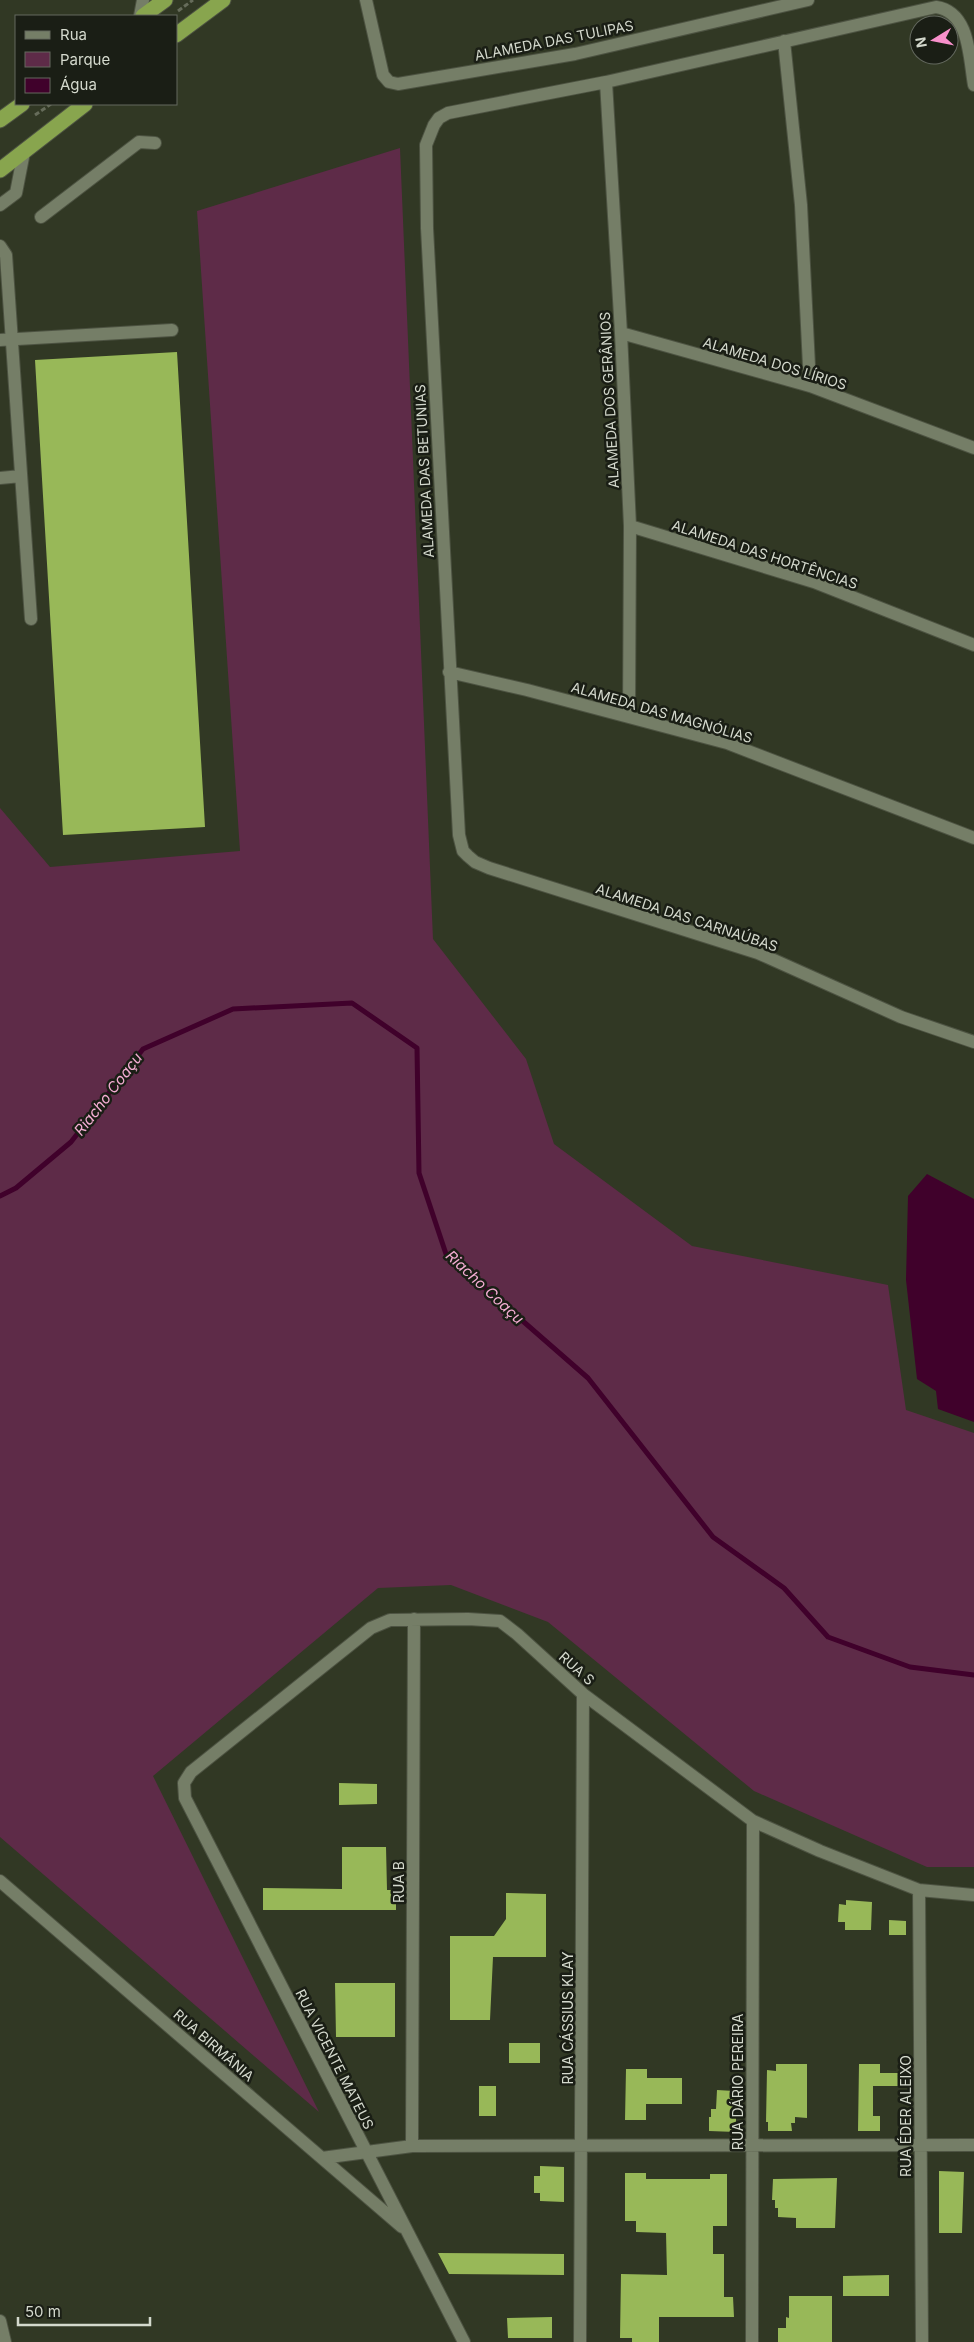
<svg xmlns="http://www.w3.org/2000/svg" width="974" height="2342" font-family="Inter,sans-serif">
	<rect width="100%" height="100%" fill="#313824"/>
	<path fill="#5e2b48" d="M400,148L433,939L526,1059L554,1144L692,1246L888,1285L906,1410L974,1433V1867H927L754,1791L548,1622L451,1585L378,1588L153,1776L319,2112L0,1837V808L50,867L240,851L197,211Z"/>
	<path fill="#40012b" d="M927,1174L974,1199V1422L938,1409L936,1391L917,1379L906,1280L908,1196Z"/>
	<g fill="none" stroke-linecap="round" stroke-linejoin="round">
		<path stroke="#40012b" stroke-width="5" d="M0,1196L16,1188L71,1142L143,1049L233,1009L352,1003L417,1048L419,1173L446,1254L588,1378L713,1537L784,1588L828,1637L910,1667L974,1675"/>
	</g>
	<path fill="#98b858" d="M177,352L205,827L63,835L35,360Z
		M339,1783L377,1784V1804L339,1805Z
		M342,1847H386L387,1890H396V1910H263V1888L342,1889Z
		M506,1893L546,1894V1957H493L490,2020H450V1936H494L506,1919Z
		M846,1900L872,1902L871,1930H845V1922H838L839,1904L846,1905Z
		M889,1920L906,1921V1935H889Z
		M335,1983H395V2037H336Z
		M509,2043H540V2063H509Z
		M776,2064H807V2118L795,2117V2123H791L792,2131H768V2122H766L767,2070L776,2071Z
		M859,2064H880V2073H908V2086H873V2116H880V2131H858Z
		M626,2069H647V2078H682V2104H646V2120H625Z
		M479,2086H496V2116H479Z
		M717,2090L734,2091V2096H736V2132L709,2131V2117H711V2109H716Z
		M540,2166L564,2167V2202L540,2201V2193H534V2176H540Z
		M939,2171L964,2172L962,2233H939Z
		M625,2173H646V2179H710V2174H727V2226H713V2254H724V2297H733L734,2317H659V2342H632V2338H620L621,2274L667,2275L666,2233L636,2232V2221H625Z
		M837,2178L835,2228H796V2218L778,2217V2208H775V2200H772L773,2179Z
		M438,2253L564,2254V2275L449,2274Z
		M889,2275V2296H843V2276Z
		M789,2296H832V2342H778V2328H786V2317L789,2318Z
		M552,2317V2338H508L507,2318Z"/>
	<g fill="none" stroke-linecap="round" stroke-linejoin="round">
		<g stroke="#4d5342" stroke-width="14">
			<path id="minor" d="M366,0L383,75L389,82L398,84L575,54L808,0
				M140,16L143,0
				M784,41L801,205L810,386
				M606,82L621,333L630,526L629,717
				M974,85C969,57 970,12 936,7L606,82L448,113L439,118L434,125L426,145L427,228L459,835L463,851L468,856L475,862L489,868L758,953L901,1017L974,1042
				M0,205L16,193L24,152
				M41,217L139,142L155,143
				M0,246L6,255L31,619
				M621,333L810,386L974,448
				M0,340L172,330
				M0,478L21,476
				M630,526L814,582L974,645
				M449,672L527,690L727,743L974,838
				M0,1881L402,2227
				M919,1890L922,2342
				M412,2146L414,1619
				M322,2158L412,2146L974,2145
				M0,2321L5,2342
				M464,2342L185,1798L184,1783L191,1772L371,1628L390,1620L468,1619L500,1621L517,1634L583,1694L753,1821L820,1851L919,1890L974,1895
				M580,2342L583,1694
				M752,2342L753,1821"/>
		</g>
		<g stroke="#4d5342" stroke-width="17">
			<path id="highway" d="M143,16L165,0
				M176,35L223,0
				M0,120L22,104
				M0,170L85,104"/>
		</g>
		<path stroke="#666c5a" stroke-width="3" stroke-dasharray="5 2.5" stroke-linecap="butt" d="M178,11L193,0
			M35,115L51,104"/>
		<use href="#minor" stroke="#757e67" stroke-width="12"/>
		<use href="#highway" stroke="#88a54e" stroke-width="15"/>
	</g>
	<g text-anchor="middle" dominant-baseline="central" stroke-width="5" stroke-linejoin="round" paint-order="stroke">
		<g font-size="14" fill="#d4d9cd" stroke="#1a1e15">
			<text transform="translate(554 40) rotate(-11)">ALAMEDA DAS TULIPAS</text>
			<text transform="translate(775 363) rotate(17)">ALAMEDA DOS LÍRIOS</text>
			<text transform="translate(609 400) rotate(-93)">ALAMEDA DOS GERÂNIOS</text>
			<text transform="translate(424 471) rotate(-93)">ALAMEDA DAS BETUNIAS</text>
			<text transform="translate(765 554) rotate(18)">ALAMEDA DAS HORTÊNCIAS</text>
			<text transform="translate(662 712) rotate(16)">ALAMEDA DAS MAGNÓLIAS</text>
			<text transform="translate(687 917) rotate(18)">ALAMEDA DAS CARNAÚBAS</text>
			<text transform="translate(577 1668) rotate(42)">RUA S</text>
			<text transform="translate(398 1882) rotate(-90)">RUA B</text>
			<text transform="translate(567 2018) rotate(-90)">RUA CÁSSIUS KLAY</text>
			<text transform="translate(214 2045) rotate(41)">RUA BIRMÂNIA</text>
			<text transform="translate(335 2059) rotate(63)">RUA VICENTE MATEUS</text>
			<text transform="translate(737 2082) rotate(-90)">RUA DÁRIO PEREIRA</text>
			<text transform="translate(905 2116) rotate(-90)">RUA ÉDER ALEIXO</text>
		</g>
		<g font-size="15" font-style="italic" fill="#f4add3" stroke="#1a1e15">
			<text transform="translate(108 1094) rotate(-52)">Riacho Coaçu</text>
			<text transform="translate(485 1287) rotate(43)">Riacho Coaçu</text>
		</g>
	</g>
	<rect x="15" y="15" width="162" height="90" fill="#1a1e15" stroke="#64695f"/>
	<rect x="25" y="31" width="25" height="8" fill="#757e67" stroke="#64695f"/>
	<text x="60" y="40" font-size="15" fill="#d4d9cd">Rua</text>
	<rect x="25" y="52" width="25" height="15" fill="#5e2b48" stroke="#64695f"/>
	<text x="60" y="65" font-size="15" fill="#d4d9cd">Parque</text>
	<rect x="25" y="78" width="25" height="15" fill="#40012b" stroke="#64695f"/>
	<text x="60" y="90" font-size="15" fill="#d4d9cd">Água</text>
	<g transform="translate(934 40) rotate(260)"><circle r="24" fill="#1a1e15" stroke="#64695f"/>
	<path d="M0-4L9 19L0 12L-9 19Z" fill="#f890cb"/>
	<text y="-8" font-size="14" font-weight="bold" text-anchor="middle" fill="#d4d9cd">N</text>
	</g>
	<path d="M18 2317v8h132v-8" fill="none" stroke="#d4d9cd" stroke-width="2.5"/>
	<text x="25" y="2317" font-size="15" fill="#d4d9cd" stroke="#1a1e15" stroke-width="4" paint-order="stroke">50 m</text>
</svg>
